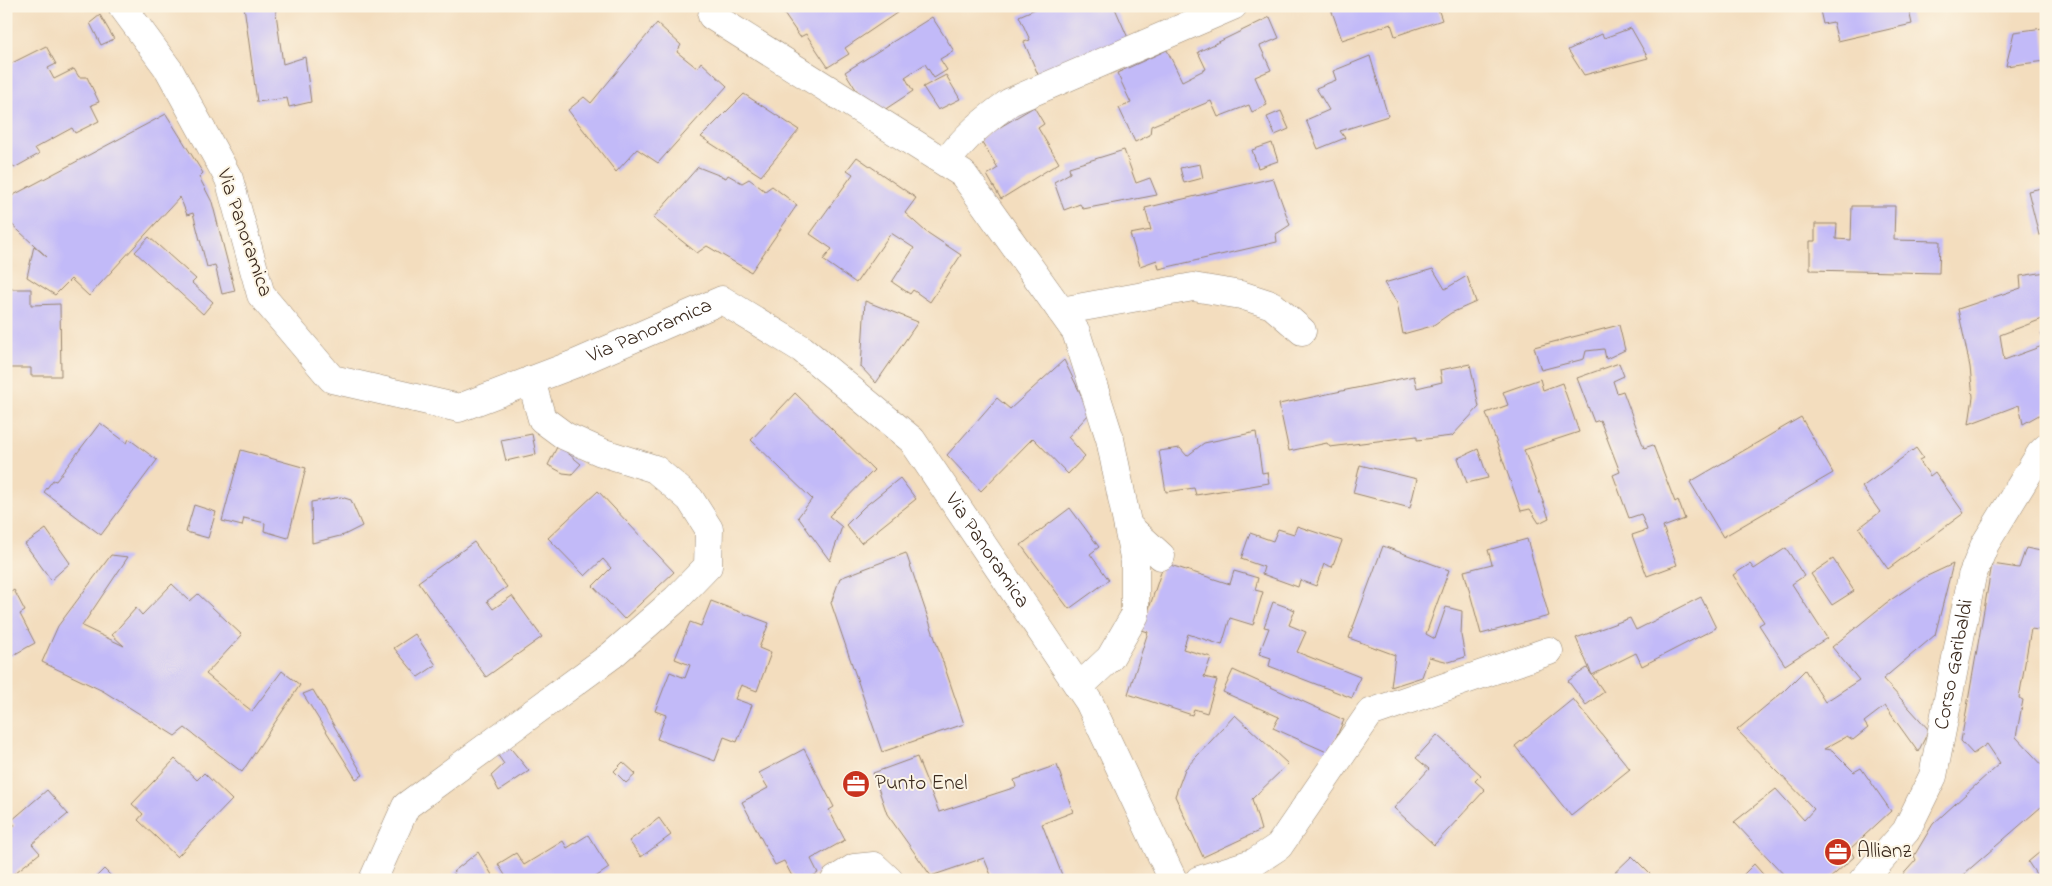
<svg xmlns="http://www.w3.org/2000/svg" width="2052" height="886" font-family="'Indie Flower',sans-serif">
	<rect width="100%" height="100%" fill="#fcf5e5"/>
	<filter id="ink" filterUnits="userSpaceOnUse"><feTurbulence type="fractalNoise" baseFrequency=".02" numOctaves="2"/><feDisplacementMap in="SourceGraphic" scale="10" xChannelSelector="R" yChannelSelector="G"/><feConvolveMatrix kernelMatrix="1 2 1 2 8 2 1 2 1" color-interpolation-filters="sRGB"/></filter>
	<filter id="wash" filterUnits="userSpaceOnUse"><feTurbulence type="fractalNoise" baseFrequency=".0096" numOctaves="4" result="noise"/><feDisplacementMap in="SourceGraphic" scale="20" xChannelSelector="R" yChannelSelector="G"/><feGaussianBlur stdDeviation="1.12" result="paint"/><feColorMatrix in="noise" values="0 0 0 0 0 0 0 0 0 0 0 0 0 0 0 0 0 1.4 0 .05"/><feComposite in="paint" operator="in"/></filter>
	<g filter="url(#wash)">
		<rect width="100%" height="100%" fill="#f3ddbe"/>
		<g id="blocks">
			<path fill="#c2baf8" d="M244,6H275L283,64L305,57L311,102L289,107L287,98L257,102Z
				M790,6H907L845,48L849,54L828,67L806,34L800,37L782,11Z
				M1042,6H1114L1128,38L1039,77L1024,42L1030,40L1019,16Z
				M1330,6H1437L1442,20L1395,36L1391,24L1342,40Z
				M1819,6H1908L1912,24L1838,41L1833,22L1823,24Z
				M100,15L114,39L101,45L90,23Z
				M932,17L954,51L940,59L947,70L934,78L925,64L905,77L913,91L878,114L862,99L845,72Z
				M1270,17L1279,38L1260,46L1271,70L1255,77L1267,105L1252,112L1249,105L1218,117L1211,101L1151,126L1150,135L1135,142L1119,108L1131,103L1117,73L1167,50L1182,81L1206,69L1198,52Z
				M657,23L681,45L677,52L697,68L701,62L727,86L658,163L637,149L616,172L568,110L584,97L591,103Z
				M1631,28L1648,58L1584,75L1568,50L1602,34L1604,38Z
				M2043,28L2046,61L2006,66L2014,32Z
				M46,46L56,64L48,68L54,79L74,69L79,77H87L99,102L91,105L99,121L75,133L72,128L35,148L39,154L14,168L6,153V66Z
				M1370,56L1388,116L1340,131L1345,138L1318,149L1306,120L1329,110L1316,88L1336,80L1333,71Z
				M946,75L960,99L938,110L923,87Z
				M744,94L799,130L761,176L701,137Z
				M1034,107L1044,124L1038,128L1059,163L1001,199L987,175L998,168L980,139Z
				M1281,111L1289,129L1275,135L1267,117Z
				M166,114L203,173L199,177L212,202L235,291L222,294L215,265L207,267L193,213L187,215L180,197L89,296L71,279L55,295L27,277L34,246L47,257L6,219V199Z
				M1272,143L1278,161L1258,168L1252,150Z
				M1124,150L1136,183L1150,178L1157,195L1083,209L1080,204L1064,210L1054,182L1070,173L1069,167Z
				M857,157L916,198L905,213L925,231L961,255L930,302L913,290L910,294L892,282L914,248L891,233L856,283L823,260L832,249L810,234L853,174L847,170Z
				M1200,164L1203,178L1184,183L1180,168Z
				M698,167L726,178L728,175L742,183L749,179L765,191L772,186L797,205L751,272L707,246L697,253L653,218Z
				M1273,178L1290,225L1276,234L1277,242L1159,269L1157,260L1140,266L1130,234L1151,230L1145,208Z
				M2046,187V233L2039,235L2028,191Z
				M1852,206H1895L1894,240L1940,241L1939,273L1810,270V241H1815V224H1837L1836,239L1851,240Z
				M149,237L196,279L192,283L213,302L203,314L135,252Z
				M1433,269L1445,289L1467,276L1476,302L1451,313L1432,326L1403,334L1397,303L1384,283Z
				M2046,272V302L2043,304L2045,318L2000,335L2004,360L2045,345L2041,334L2046,333V411L2023,424L2019,405L1969,424L1973,397L1970,367L1958,309L2021,288L2020,276Z
				M6,289H31V305L60,304L61,376H31V368H6Z
				M865,301L918,322L876,383L861,367Z
				M1619,325L1625,350L1606,359L1604,349L1586,351L1584,359L1541,370L1534,347Z
				M1064,360L1090,413L1068,437L1085,456L1068,474L1033,438L981,491L947,455L997,398L1010,409Z
				M1619,363L1624,376L1613,381L1617,393L1623,391L1644,448L1653,445L1675,502L1678,500L1685,519L1663,527L1677,565L1647,576L1632,535L1647,530L1641,514L1629,518L1613,475L1620,472L1600,420L1594,422L1577,378Z
				M1470,364L1479,407L1452,436L1417,440V436L1330,447L1327,443L1289,451L1279,404L1414,376L1417,388L1442,382L1440,370Z
				M1540,379L1543,390L1562,383L1579,432L1524,450L1549,518L1539,523L1530,509L1521,511L1486,413L1508,405L1503,392Z
				M795,393L874,470L829,516L842,527L830,561L798,517L812,499L751,440Z
				M1801,417L1833,473L1723,537L1690,482Z
				M100,423L127,443L129,439L157,460L101,535L44,492L53,480L56,481Z
				M1256,432L1262,473L1267,472L1269,483L1196,495L1194,488L1166,492L1159,451L1180,448L1187,456L1204,443Z
				M532,434L536,454L506,461L501,440Z
				M558,445L581,464L572,474L563,473L548,465Z
				M1916,448L1923,458L1919,460L1930,476L1935,472L1964,513L1888,569L1859,528L1880,512L1862,487Z
				M1478,449L1488,478L1467,483L1458,458Z
				M241,450L306,468L288,538L264,531L265,523L244,518L242,526L222,521Z
				M1360,465L1417,479L1410,508L1353,493Z
				M900,478L916,499L861,543L846,525L864,507Z
				M598,491L674,572L624,619L593,586L611,568L603,559L585,576L548,538Z
				M341,497L351,500L362,526L344,535L312,543L311,502Z
				M194,505L216,512L208,538L186,532Z
				M1070,508L1099,547L1090,554L1109,580L1069,609L1021,545Z
				M1297,526L1342,541L1332,567L1324,564L1316,586L1300,580L1298,587L1262,574L1264,567L1241,559L1250,533L1273,541L1278,529L1294,534Z
				M46,529L70,563L51,580L25,544Z
				M1527,539L1549,616L1481,634L1464,571L1492,564L1488,550Z
				M474,542L507,587L487,601L493,609L512,596L542,637L486,677L418,582Z
				M1383,546L1449,570L1426,634L1435,639L1446,607L1462,611L1461,635L1465,657L1449,662L1429,657L1422,677L1391,687L1395,655L1349,638Z
				M1786,548L1804,576L1792,584L1827,638L1785,665L1759,625L1764,622L1733,575L1750,564L1754,569Z
				M2026,548L2046,552V631L2031,629L2019,698L2023,700L2016,737L2046,769V811L2041,807L1957,880H1898L1916,860L1914,856L1933,824L2000,763L1987,744L1973,754L1961,741L1992,564L2019,568Z
				M906,553L964,724L882,752L831,603L840,578Z
				M111,555L128,557L82,626L124,646L112,635L136,608L142,615L172,584L190,601L198,594L242,635L206,674L230,694L252,711L282,671L300,685L242,772L185,728L175,736L103,691L42,662L58,626Z
				M1833,559L1854,591L1832,605L1811,574Z
				M1164,563L1230,584L1234,571L1258,578L1255,590L1263,592L1253,625L1230,618L1222,645L1188,634L1183,649L1211,657L1204,677L1217,680L1207,713L1194,709L1192,715L1128,694L1148,632L1142,630Z
				M1953,564L1935,635L1883,679L1929,730L1918,752L1885,706L1864,722L1868,728L1853,740L1847,736L1824,749L1832,750L1854,772L1861,768L1891,811L1850,849L1854,857L1828,880H1789L1734,822L1776,789L1804,820L1814,809L1737,730L1784,691L1805,670L1825,702L1859,680L1832,647L1886,603L1925,577Z
				M14,590L25,611L20,614L35,643L6,659V591L8,594Z
				M1701,597L1716,628L1642,666L1636,653L1592,675L1604,692L1586,705L1568,681L1587,668L1592,675L1576,638L1630,618L1636,630Z
				M711,601L769,623L759,648L771,653L757,691L741,685L735,699L752,705L737,742L724,737L715,761L657,739L666,715L655,711L670,672L685,678L690,665L675,659L690,622L701,626Z
				M1273,602L1295,610L1289,625L1306,632L1297,652L1360,677L1352,698L1269,666L1271,658L1259,654L1269,628L1264,627Z
				M415,634L436,665L418,677L394,648Z
				M1233,670L1344,720L1329,753L1273,728L1279,717L1223,692Z
				M313,690L363,775L356,779L303,694Z
				M1573,699L1630,769L1571,816L1515,746Z
				M1235,715L1288,764L1252,799L1261,830L1203,857L1175,796L1185,769Z
				M1437,735L1481,775L1475,781L1485,790L1434,845L1394,808L1429,769L1416,758Z
				M508,745L529,771L499,791L491,776L504,764L497,754Z
				M804,749L834,807L829,810L845,840L811,859L818,873L806,880H794L784,861L775,865L742,802L768,788L759,773Z
				M917,757L939,812L1016,787L1014,780L1057,765L1073,812L1042,824L1064,880H993L984,858L931,876L887,814L873,773Z
				M175,759L197,780L204,773L232,800L177,857L138,820L143,814L132,804Z
				M623,762L636,774L626,783L614,771Z
				M47,790L68,814L32,844L40,853L6,880V832L15,825L11,821Z
				M659,818L671,835L641,857L629,841Z
				M588,835L609,868L591,880H508L498,864L516,853L524,865L563,841L567,848Z
				M2046,847V880H2040L2028,862Z
				M478,852L494,878L491,880H459L453,872Z
				M1632,856L1656,880H1607Z
				M1754,864L1768,880H1746L1743,875Z
				M104,869L115,880H93Z"/>
		</g>
	</g>
	<g filter="url(#ink)">
		<use href="#blocks" fill-opacity="0" stroke="#97846e" stroke-width="1"/>
		<g fill="none" stroke-linecap="round" stroke-linejoin="round">
			<g stroke="#97846e" stroke-width="29">
				<g id="minor">
					<path id="s1" d="M122,6L169,70L229,179L261,295L332,379L459,408L577,363L722,300L802,349L912,440L1089,702L1173,880"/>
					<path d="M712,16L963,174L1076,332L1110,439L1135,562V615L1110,658L1079,687"/>
					<path d="M946,162C966,136 983,121 1010,102L1233,6"/>
					<path d="M1061,311L1193,287L1241,295L1272,305L1302,331"/>
					<path d="M1128,526L1161,556"/>
					<path d="M373,880L406,806L612,655L676,599L708,566L709,529L690,499L655,469L601,452L565,436L542,419L531,380"/>
					<path d="M835,880L854,868L874,866L889,880"/>
					<path d="M1199,880L1255,862L1279,846L1370,713L1549,651"/>
					<path id="s2" d="M1863,880L1906,831L1933,776L1972,576L1985,544L2040,454L2046,448"/>
				</g>
			</g>
			<use href="#minor" stroke="#fff" stroke-width="28"/>
		</g>
	</g>
	<defs>
		<g id="office-disc" transform="scale(1.4375)"><circle r="9.5" fill="#c8321e" stroke="#fcf5e5"/><path d="M-6-3h4V-5.5h4V-3h4V5H-6ZM-1-4.5V-3h2v-1.5ZM-6 0V1H6V0Z" fill="#fff"/></g>
	</defs>
	<g fill-rule="evenodd">
		<use href="#office-disc" x="856" y="784"/>
		<use href="#office-disc" x="1838" y="852"/>
	</g>
	<g text-anchor="middle" dominant-baseline="central" stroke-width="4" stroke-linejoin="round" paint-order="stroke">
		<g font-size="21" fill="#3b2a1e" stroke="#fcf5e5">
			<text transform="translate(244 233) rotate(71)">Via Panoramica</text>
			<text stroke="none"><textPath href="#s1" startOffset="770">Via Panoramica</textPath></text>
			<text stroke="none"><textPath href="#s1" startOffset="1219">Via Panoramica</textPath></text>
			<text stroke="none"><textPath href="#s2" startOffset="240">Corso Garibaldi</textPath></text>
		</g>
		<g font-size="21" fill="#3b2a1e" stroke="#fcf5e5" text-anchor="start">
			<text x="875" y="784">Punto Enel</text>
			<text x="1857" y="852">Allianz</text>
		</g>
	</g>
	<rect width="2052" height="886" fill="none" stroke="#fcf5e5" stroke-width="25"/>
</svg>
